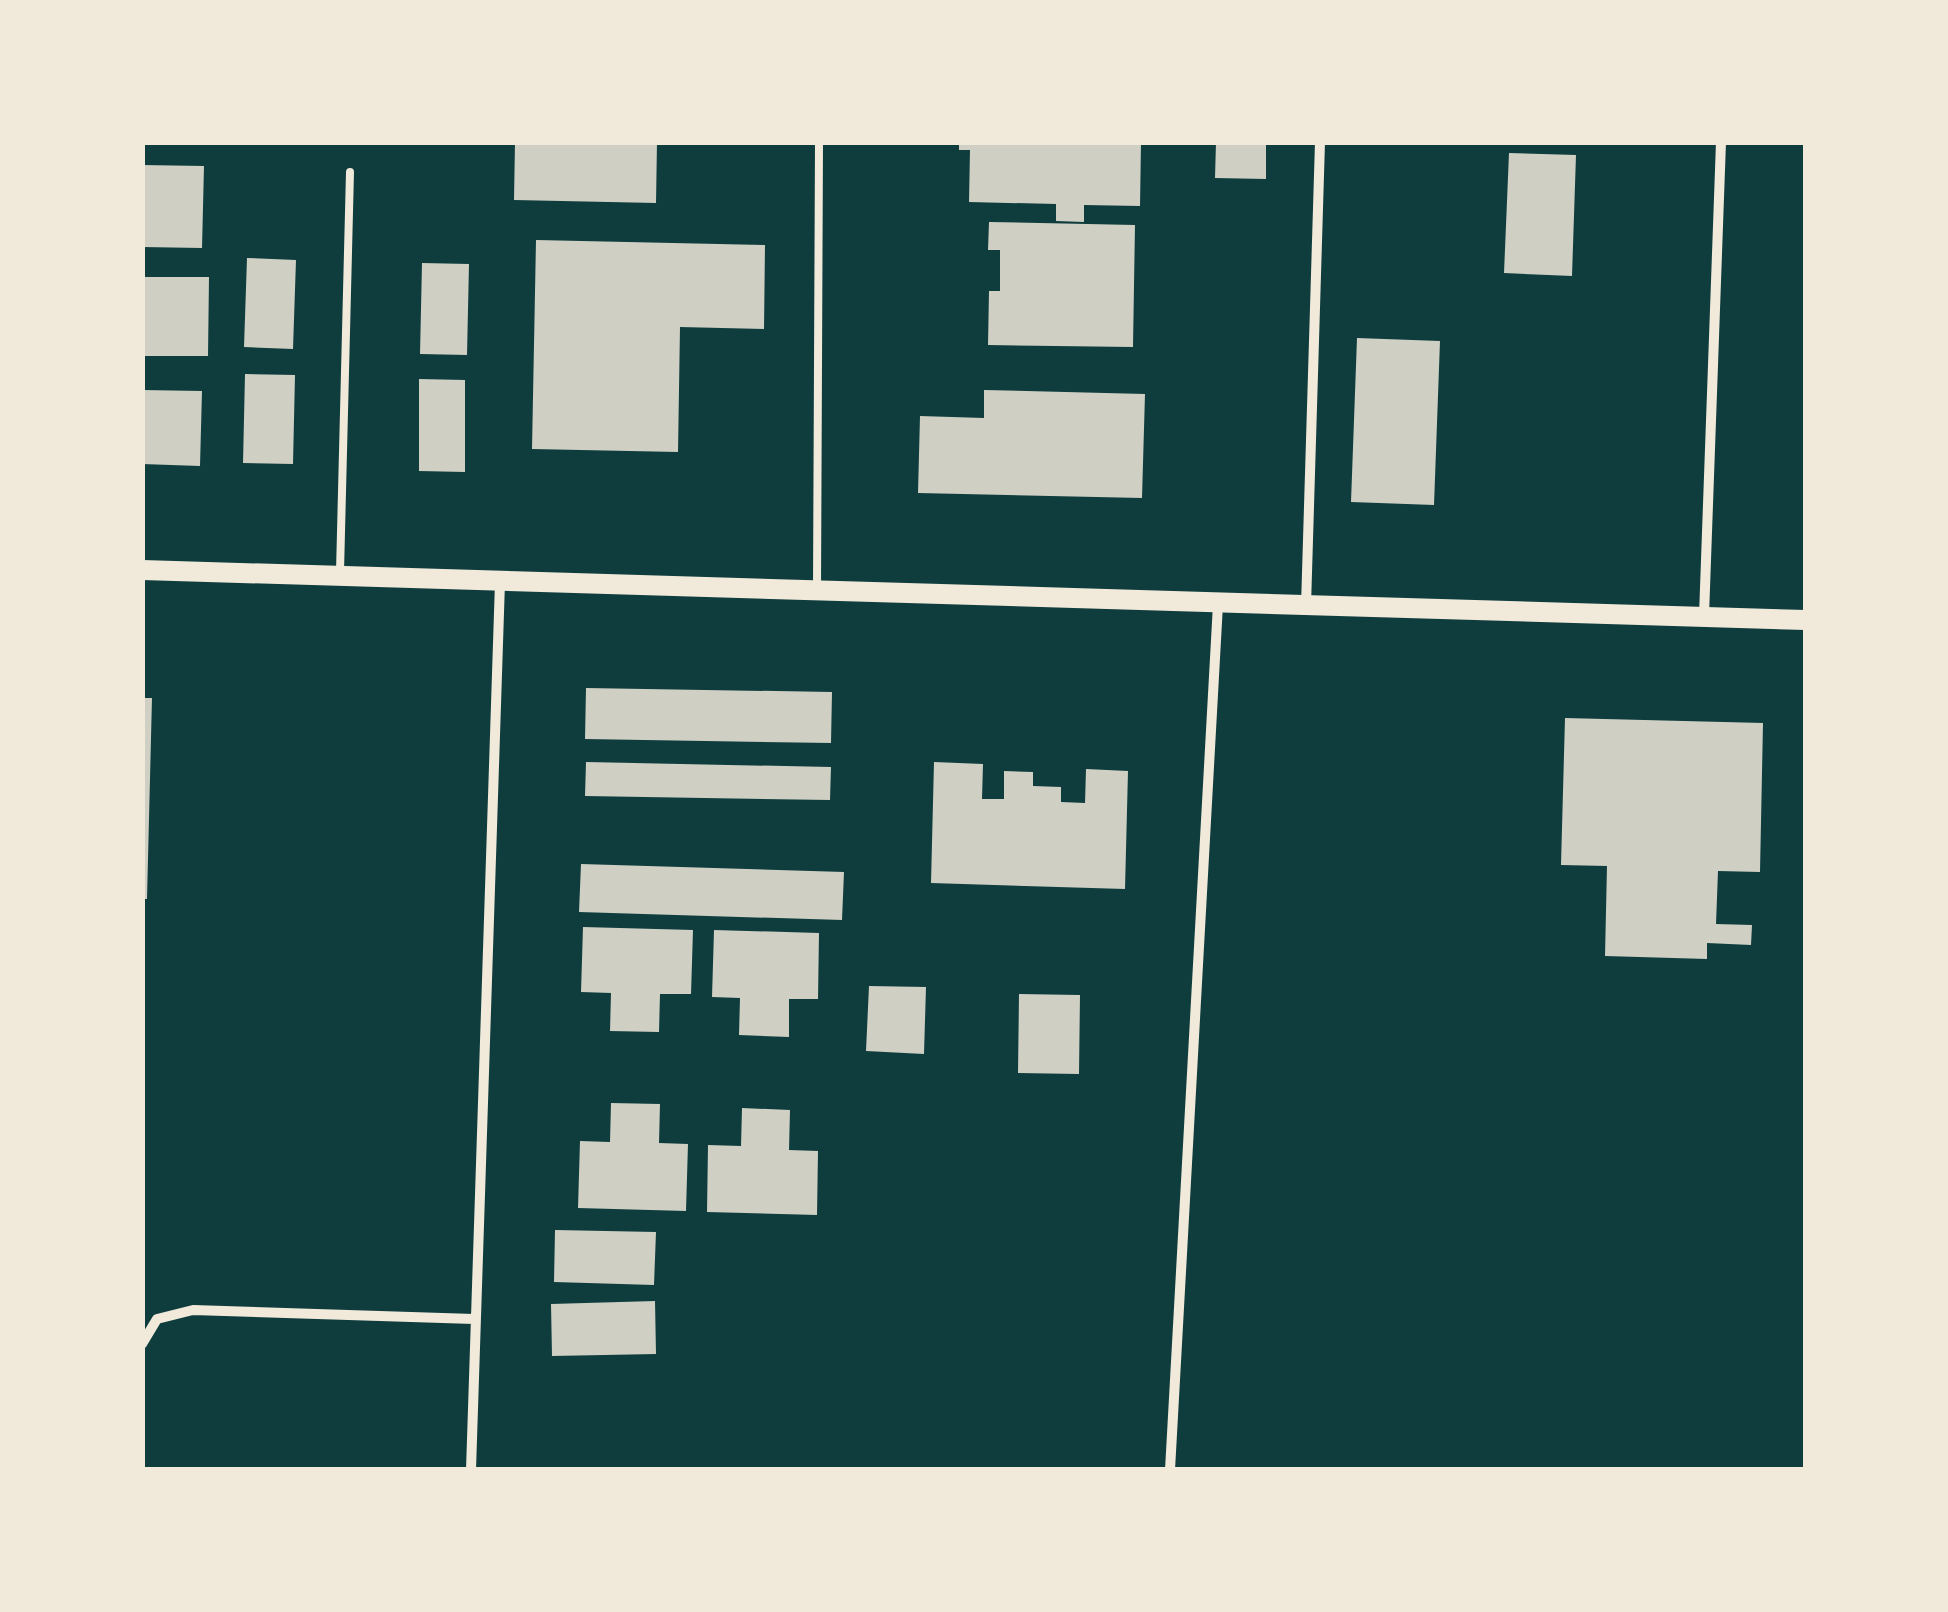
<svg xmlns="http://www.w3.org/2000/svg" width="1948" height="1612" font-family="Manrope,sans-serif">
	<rect width="100%" height="100%" fill="#0f3d3e"/>
	<path fill="#cfcfc3" d="M515,142H657L656,203L514,200Z
		M959,142H1141L1140,206L1084,205V222L1056,221V204L969,202L970,150H959Z
		M1216,142H1266V179L1215,178Z
		M1509,153L1576,155L1572,276L1504,273Z
		M142,165L204,166L202,248L142,247Z
		M989,222L1135,225L1133,347L988,345L989,291H1000V250H988Z
		M536,240L765,245L764,329L680,327L678,452L532,449Z
		M247,258L296,260L293,349L244,347Z
		M422,263L469,264L467,355L420,354Z
		M142,277H209L208,356H142Z
		M1357,338L1440,341L1434,505L1351,502Z
		M245,374L295,375L293,464L243,463Z
		M419,379L465,380V472L419,471Z
		M142,390L202,391L200,466L142,464Z
		M984,390L1145,394L1142,498L918,493L920,416L984,418Z
		M586,688L832,692L831,743L585,739Z
		M142,698H152L147,899H142Z
		M1565,718L1763,723L1760,872L1718,871L1716,924L1752,925L1751,945L1707,943V959L1605,956L1607,866L1561,865Z
		M586,762L831,767L830,800L585,796Z
		M934,762L983,764L982,799H1004V771L1033,772V786L1061,787V802L1085,803L1086,769L1128,771L1125,889L931,883Z
		M581,864L844,872L842,920L579,912Z
		M583,927L693,930L691,994H660L659,1032L610,1031L611,993L581,992Z
		M714,930L819,933L818,999H789V1037L739,1035L740,998L712,997Z
		M869,986L926,987L924,1054L866,1051Z
		M1019,994L1080,995L1079,1074L1018,1073Z
		M611,1103L660,1104L659,1143L688,1144L686,1211L578,1208L580,1141L610,1142Z
		M742,1108L790,1110L789,1150L818,1151L817,1215L707,1212L708,1145L741,1146Z
		M555,1230L656,1232L654,1285L554,1282Z
		M655,1301L656,1354L552,1356L551,1304Z"/>
	<g fill="none" stroke-linecap="round" stroke-linejoin="round">
		<path stroke="#f1e9da" stroke-width="8" d="M340,572L350,172
			M817,588L819,142"/>
		<path stroke="#f1e9da" stroke-width="10" d="M1306,606L1320,142
			M1704,616L1721,142
			M142,1344L157,1319L193,1310L474,1319
			M471,1470L500,582
			M1170,1470L1218,604"/>
		<path stroke="#f1e9da" stroke-width="20" d="M142,570L1806,620"/>
	</g>
	<rect width="1948" height="1612" fill="none" stroke="#f1e9da" stroke-width="290"/>
</svg>
